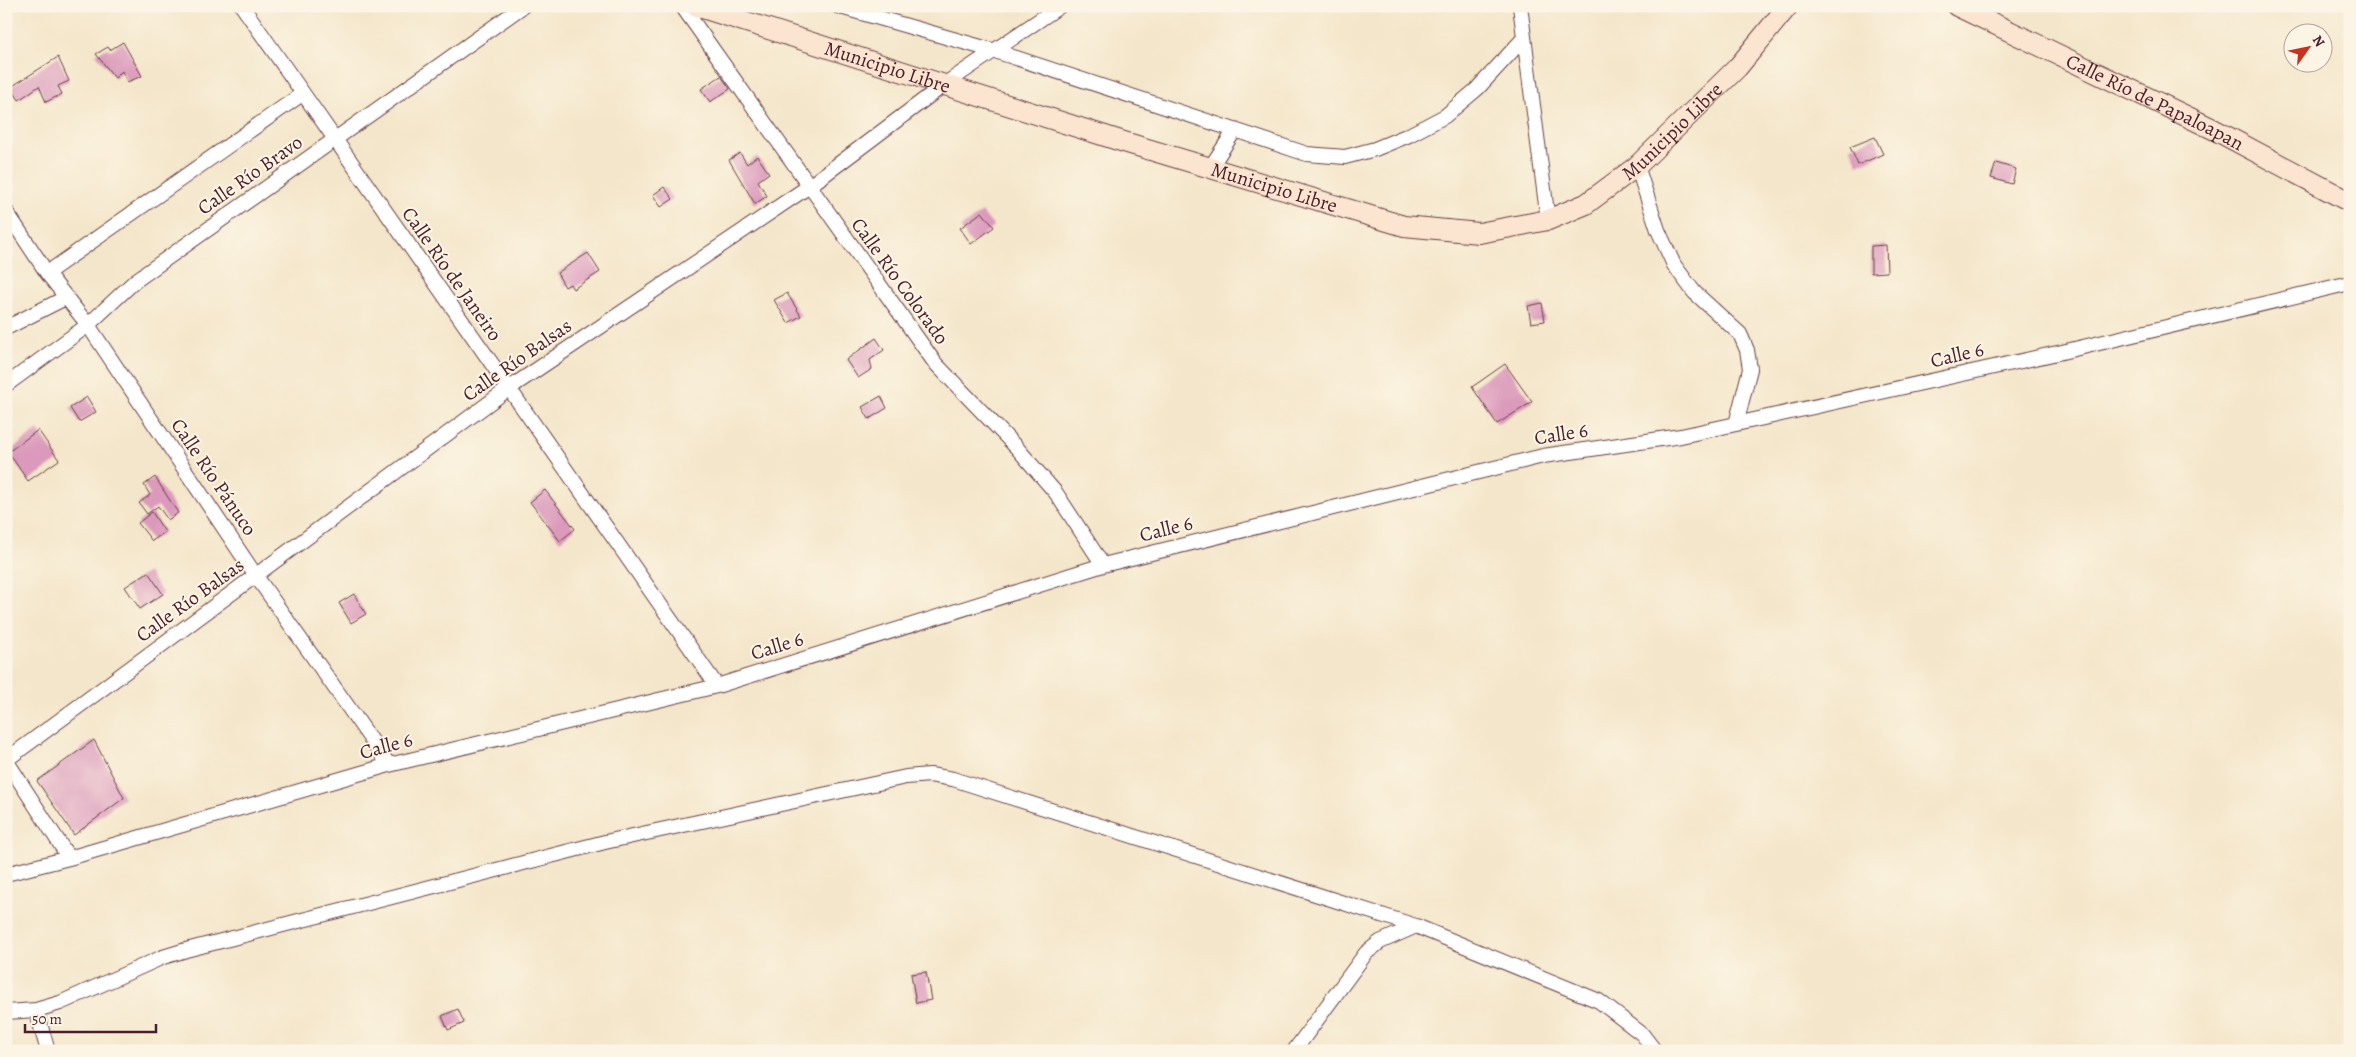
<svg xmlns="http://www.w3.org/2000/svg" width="2356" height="1057" font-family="Alegreya,serif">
	<rect width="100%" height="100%" fill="#fcf5e5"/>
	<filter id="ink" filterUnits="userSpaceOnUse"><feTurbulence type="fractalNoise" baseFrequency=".02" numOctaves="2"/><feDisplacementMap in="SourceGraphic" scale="10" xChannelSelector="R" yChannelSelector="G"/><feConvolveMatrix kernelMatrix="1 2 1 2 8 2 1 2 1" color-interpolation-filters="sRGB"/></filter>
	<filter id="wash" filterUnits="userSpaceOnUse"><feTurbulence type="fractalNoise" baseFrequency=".0096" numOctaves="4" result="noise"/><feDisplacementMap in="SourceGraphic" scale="20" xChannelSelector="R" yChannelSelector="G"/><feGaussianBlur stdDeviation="1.12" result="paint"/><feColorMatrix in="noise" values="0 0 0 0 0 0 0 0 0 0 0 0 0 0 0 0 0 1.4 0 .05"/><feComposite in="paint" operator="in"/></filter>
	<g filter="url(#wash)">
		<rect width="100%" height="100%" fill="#f4e6ca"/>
		<g id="blocks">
			<path fill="#db9abb" d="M123,42L142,76L127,82L122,71L115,78L96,54L108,47L110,50Z
				M58,57L69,81L58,86L62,94L46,102L39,86L19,100L11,87Z
				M721,76L730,89L710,102L701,89Z
				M1875,137L1883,154L1858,165L1850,147Z
				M740,153L747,164L757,156L769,173L758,181L767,196L755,204L729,160Z
				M1996,163L2016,169L2012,184L1991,178Z
				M664,187L673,199L661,207L653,195Z
				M982,212L994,227L971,244L960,228Z
				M1886,245L1887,272L1871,273V246Z
				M588,253L600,272L573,289L570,284L565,287L557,273Z
				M787,293L801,316L788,323L774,300Z
				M1542,303L1545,321L1531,323L1528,306Z
				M876,338L884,350L870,360L872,369L858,378L846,360Z
				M1505,364L1532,402L1497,424L1472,387Z
				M881,396L887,408L869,419L862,407Z
				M87,397L96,412L79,422L70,408Z
				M38,430L59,460L28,481L8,452Z
				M155,477L178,513L168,520L158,506L147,514L139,503L150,495L144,485Z
				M545,490L575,529L560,541L530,502Z
				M152,512L165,532L152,541L138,523Z
				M148,572L163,594L140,609L125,587Z
				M354,594L366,614L351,623L339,603Z
				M94,740L124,798L74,835L37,781Z
				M926,972L931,1000L916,1003L911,974Z
				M458,1009L464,1023L448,1030L442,1016Z"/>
		</g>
	</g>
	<g filter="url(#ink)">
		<use href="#blocks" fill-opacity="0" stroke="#643d43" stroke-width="1"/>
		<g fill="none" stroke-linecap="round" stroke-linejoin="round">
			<g stroke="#643d43" stroke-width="16">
				<path id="street" d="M242,6L717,686
					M682,6L935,363L1017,448L1056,493L1103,565
					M837,6L995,51L1307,154L1345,157L1375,149L1409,135L1445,116L1477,89L1524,38
					M1520,6L1548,220
					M1637,166L1658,230L1674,265L1694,292L1740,334L1747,350L1750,369L1736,424
					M1210,168L1235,130
					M6,211L47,273L88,325L256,576L389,765
					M47,273L302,94
					M6,328L67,297
					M6,385L88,325L135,281L523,6
					M6,760L508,389L808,187L945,84L1060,6
					M6,760L69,858
					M6,874L69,858L389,765L717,686L1103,565L1543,456L1681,436L1736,424L2062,352L2350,283
					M36,1010L48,1051
					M6,1012L36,1010L60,1003L163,957L186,950L605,842L906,777L930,775L953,779L1416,926L1599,1001L1642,1034L1655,1051
					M1294,1051L1366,953L1380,942L1416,926"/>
			</g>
			<g stroke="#643d43" stroke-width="22">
				<g id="secondary">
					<path id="s1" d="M696,6L1124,142L1404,226L1479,233L1548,220L1586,204L1637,166L1738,67L1788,6"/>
					<path id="s2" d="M1957,6L2213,129L2350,202"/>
				</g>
			</g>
			<use href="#street" stroke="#fff" stroke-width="14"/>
			<use href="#secondary" stroke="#fce5d0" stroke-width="20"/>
		</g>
	</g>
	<g text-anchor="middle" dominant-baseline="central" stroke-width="4" stroke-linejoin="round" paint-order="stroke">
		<g font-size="20" fill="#4a1f2b" stroke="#fcf5e5">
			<text stroke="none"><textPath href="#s1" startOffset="201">Municipio Libre</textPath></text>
			<text stroke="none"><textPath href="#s2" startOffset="220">Calle Río de Papaloapan</textPath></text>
			<text stroke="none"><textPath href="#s1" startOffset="1041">Municipio Libre</textPath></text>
			<text transform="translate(250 175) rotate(-35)">Calle Río Bravo</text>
			<text stroke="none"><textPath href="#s1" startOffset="606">Municipio Libre</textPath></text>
			<text transform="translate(452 274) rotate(55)">Calle Río de Janeiro</text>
			<text transform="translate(900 281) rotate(54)">Calle Río Colorado</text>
			<text transform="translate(1957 355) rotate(-13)">Calle 6</text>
			<text transform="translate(517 360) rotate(-35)">Calle Río Balsas</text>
			<text transform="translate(1561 434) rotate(-9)">Calle 6</text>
			<text transform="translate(214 477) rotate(56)">Calle Río Pánuco</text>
			<text transform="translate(1166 529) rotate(-14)">Calle 6</text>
			<text transform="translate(190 600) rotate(-36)">Calle Río Balsas</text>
			<text transform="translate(777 646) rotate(-17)">Calle 6</text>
			<text transform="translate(386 746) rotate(-15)">Calle 6</text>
		</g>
	</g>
	<rect width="2356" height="1057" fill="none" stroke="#fcf5e5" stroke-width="25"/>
	<g transform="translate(2308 48) rotate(57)"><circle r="24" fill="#fcf5e5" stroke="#b59f9b"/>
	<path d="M0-4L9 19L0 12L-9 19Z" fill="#c8321e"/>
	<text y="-8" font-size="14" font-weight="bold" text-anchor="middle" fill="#4a1f2b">N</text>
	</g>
	<path d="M25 1024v8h131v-8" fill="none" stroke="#4a1f2b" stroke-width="2.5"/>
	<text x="32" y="1024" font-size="15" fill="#4a1f2b" stroke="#fcf5e5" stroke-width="4" paint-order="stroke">50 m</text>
</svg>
